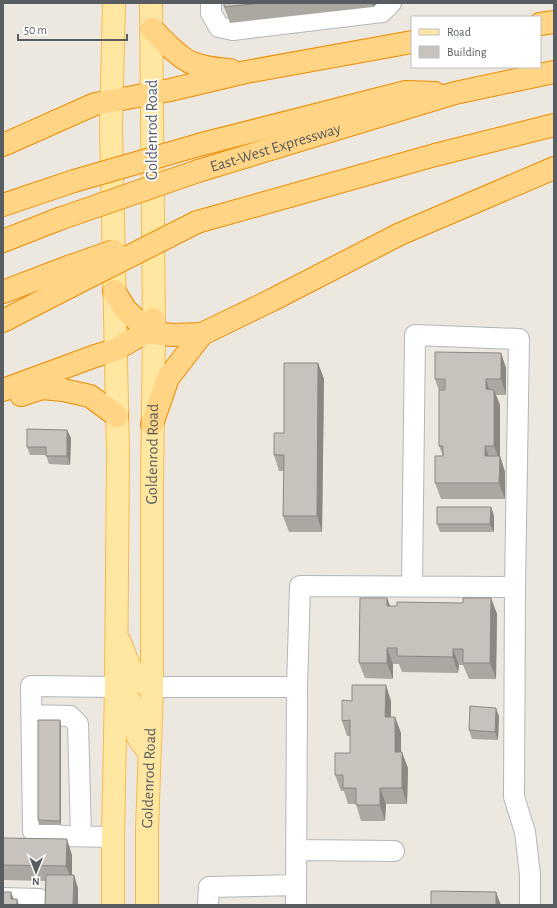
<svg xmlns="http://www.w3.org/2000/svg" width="557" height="908" font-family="'Alegreya Sans',sans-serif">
	<rect width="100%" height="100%" fill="#ede8df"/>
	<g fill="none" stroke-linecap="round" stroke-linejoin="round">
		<g stroke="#b2b7bb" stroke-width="22">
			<path id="minor" d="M211,3V13L219,27L233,30L382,12L391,3
				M515,587L514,797L525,832L530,875V905
				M152,687H297L300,586L515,587L519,339L415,335L412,586
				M31,715L70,716L78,724L81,836
				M113,837L64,836L33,831L31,686L116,687
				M296,850L394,851
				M3,898L39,899V905
				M208,905L209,887L296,885
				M296,905L297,687"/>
		</g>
		<g stroke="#f9b84c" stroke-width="24">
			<g id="major">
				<path d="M120,642C128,662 131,680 152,687"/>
				<path d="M116,687C139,701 130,716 138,737C140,742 145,747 149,752"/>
				<path d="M113,905V837L116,687L118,454L111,126L114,3"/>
				<path id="s1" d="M147,905V830L152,687V485L154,333L151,3"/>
			</g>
		</g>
		<g stroke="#ec8c00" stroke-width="24">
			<g id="highway">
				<path d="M540,24L554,22"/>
				<path d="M152,29C183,60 186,67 230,70"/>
				<path d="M202,144L406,92L435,93"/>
				<path d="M3,145L95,104L170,90L246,72L412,42"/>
				<path id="s2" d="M198,171L455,93L554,72"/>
				<path d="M3,205L74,181"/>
				<path d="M197,222L435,155L554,125"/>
				<path d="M3,241L59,219"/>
				<path d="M114,291L126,310L146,329L154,333L173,335L202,334L272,300L400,234L554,168"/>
				<path d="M3,292L68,267"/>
				<path d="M3,321L69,287"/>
				<path d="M3,390L95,356L115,350L142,334L153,319"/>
				<path d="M21,395L42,388L63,390L90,396L117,416"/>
				<path d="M152,424L168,378L202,334"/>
			</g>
		</g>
		<use href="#minor" stroke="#fff" stroke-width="20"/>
		<use href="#major" stroke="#ffe7a2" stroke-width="22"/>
		<use href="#highway" stroke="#ffd484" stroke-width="22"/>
		<g stroke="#ec8c00" stroke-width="24" stroke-linecap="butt">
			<path id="highway-bridge" d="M74,181L202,144
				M59,219L198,171
				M68,267L114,251
				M69,287L197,222"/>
		</g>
		<use href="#highway-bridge" stroke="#ffd484" stroke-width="22"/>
	</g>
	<path fill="#aba8a2" d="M224,3H378L373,7L230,23L224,7Z
		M501,353L506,368V395H496L500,405V456L505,472V499H441L435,483L443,456L439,446V391L435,379Z
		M318,363L324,379L322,532H289L283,516L284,471H279L274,455Z
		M67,430L71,438L70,465L49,464L46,455H30L27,447Z
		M491,507L494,516V532H440L437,524Z
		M387,598L390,606H397L463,603L491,598L497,614L496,679H469L463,665H459L458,673L402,672L399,664H393V679L365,678L359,663Z
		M391,701V717H395L401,733V752L408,768L407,804H386L385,821H361L356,804H348L344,791H341L335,775L350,753V736H347L342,721Z
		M499,716L498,740L472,739L469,730Z
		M60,720L61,724V825H39L38,820Z
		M3,838L72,855V875L78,888V905H45L46,881L3,880Z"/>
	<path fill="#8b8884" d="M372,3H378L373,7Z
		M501,353L506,368V395L501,379Z
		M318,363L324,379L322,532L317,516Z
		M486,379L491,395L486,389Z
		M494,390L500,405V462L494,446Z
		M67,430L71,438L70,465L67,456Z
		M485,446L491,462L485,456Z
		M500,456L505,472V499L499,483Z
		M491,507L494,516V532L490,524Z
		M387,598L393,614L387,606Z
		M491,598L497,614L496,679L490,663Z
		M387,648L393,664V679L387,663Z
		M453,649L459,665L458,673L453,657Z
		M386,685L391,701V732L385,717Z
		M496,708L499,716L498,740L495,732Z
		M395,717L401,733V768L395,752Z
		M60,720L61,724V825L60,821Z
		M402,752L408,768L407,804L402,788Z
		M380,788L386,804L385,821L380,805Z
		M67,839L72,855V881L66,866Z
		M74,875L78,888V905H73Z
		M11,892L16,905L11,899Z
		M496,892L501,905H496Z
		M17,899L19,905H17Z"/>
	<path fill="#c7c3bc" stroke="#8b8884" d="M224,3H261L224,7Z
		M435,352L501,353V379H486V389L494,390V446H485V456H500L499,483H435V456H443V446H439V390H445V379H435Z
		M284,363H318L317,516H283L284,455H274V433H284Z
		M27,429L67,430V456H46V447H27Z
		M437,507H491L490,524H437Z
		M360,598H387V606H397V602L463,603V598H491L490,663H463V649H453V657L397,656V648H387V663H359Z
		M352,685H386L385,717H395V752H402V788H380V805H356V788H343V775H335V753H350V720L342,721V700L352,701Z
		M470,706L496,708L495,732L469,730Z
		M38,720H60V821L38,820Z
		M3,838L67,839L66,866L3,865Z
		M46,875H74L73,905H45Z
		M431,891L496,892V905H431Z
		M3,892H11V899H17V905H3Z"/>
	<g text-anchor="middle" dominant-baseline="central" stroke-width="3.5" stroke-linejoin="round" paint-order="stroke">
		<g font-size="16" fill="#585d62" stroke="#fff">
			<text transform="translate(152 130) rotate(-90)">Goldenrod Road</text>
			<text stroke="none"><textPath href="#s2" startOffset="81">East-West Expressway</textPath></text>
			<text stroke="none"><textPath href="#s1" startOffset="451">Goldenrod Road</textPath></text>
			<text stroke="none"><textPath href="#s1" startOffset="127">Goldenrod Road</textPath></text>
		</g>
	</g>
	<rect width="557" height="908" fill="none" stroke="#585d62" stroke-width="8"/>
	<rect x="411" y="16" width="130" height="52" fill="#ffffff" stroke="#bcbec0"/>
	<rect x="419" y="29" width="20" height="6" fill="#ffe7a2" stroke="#bcbec0"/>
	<text x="447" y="36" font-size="12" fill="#585d62">Road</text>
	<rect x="419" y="46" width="20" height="12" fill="#c7c3bc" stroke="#bcbec0"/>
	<text x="447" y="56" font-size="12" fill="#585d62">Building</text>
	<g transform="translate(36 872) rotate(181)" stroke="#ffffff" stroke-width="3" paint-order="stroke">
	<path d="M0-3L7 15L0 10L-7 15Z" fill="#585d62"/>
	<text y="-6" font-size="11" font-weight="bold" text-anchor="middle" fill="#585d62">N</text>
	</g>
	<path d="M18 34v6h109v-6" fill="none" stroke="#585d62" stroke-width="2"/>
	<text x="24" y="34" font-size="12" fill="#585d62" stroke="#ffffff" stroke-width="3" paint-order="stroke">50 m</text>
</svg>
